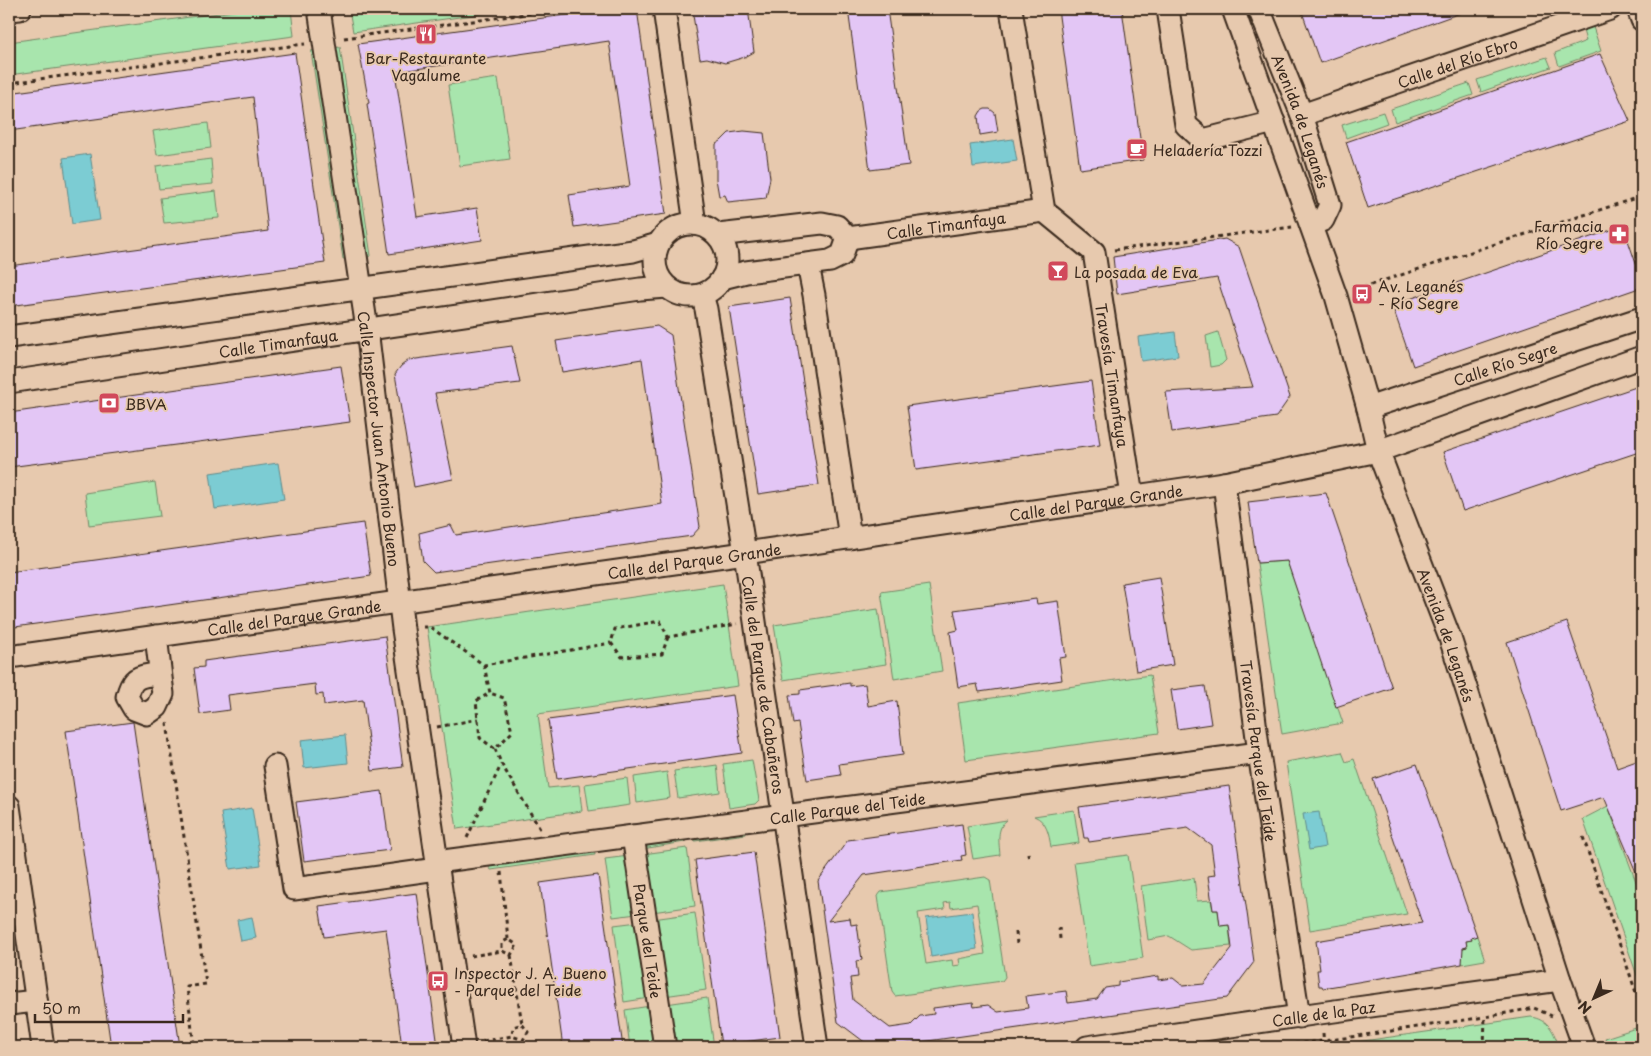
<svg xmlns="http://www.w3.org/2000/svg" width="1651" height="1056" font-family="'Playpen Sans',sans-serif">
	<rect width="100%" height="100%" fill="#e7c9ae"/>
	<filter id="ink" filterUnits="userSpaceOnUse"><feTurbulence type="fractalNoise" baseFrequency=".02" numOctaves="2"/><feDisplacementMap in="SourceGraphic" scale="10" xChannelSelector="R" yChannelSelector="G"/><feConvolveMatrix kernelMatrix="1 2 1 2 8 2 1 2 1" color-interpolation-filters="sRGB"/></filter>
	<g filter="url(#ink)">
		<path fill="#a8e5ad" stroke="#728866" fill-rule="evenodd" d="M248,9H291L294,36L9,75V42Z
			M349,9H516L353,32Z
			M1592,24L1601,51L1559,66L1555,53L1586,41L1582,27Z
			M340,47L371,256L343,259L311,51Z
			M1547,57L1551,67L1481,92L1477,80Z
			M498,78L510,159L460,166L448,85Z
			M1469,83L1473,95L1395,122L1391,109Z
			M1383,112L1387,123L1346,138L1342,125Z
			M208,123L211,148L157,155L153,131Z
			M211,159L213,184L159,189L156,166Z
			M216,191L219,218L164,223L160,198Z
			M1218,332L1226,360L1221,365L1210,367L1206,336Z
			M155,482L160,516L89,525L85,493Z
			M1287,561L1343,723L1282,734L1257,563Z
			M723,584L738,686L538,714L548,788L579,785L582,811L457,829L427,627Z
			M929,585L942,671L894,679L881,592Z
			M878,609L886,664L783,680L774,625Z
			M1150,675L1159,733L966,760L958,703Z
			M1342,752L1346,762L1354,759L1407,914L1310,930L1286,762Z
			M752,760L759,800L755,804L729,808L723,764Z
			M717,765L720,792L678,798L674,771Z
			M667,772L670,798L637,803L634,777Z
			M627,778L630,805L589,811L585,784Z
			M1608,806L1642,898V990L1583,819Z
			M1074,810L1079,843L1051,847C1049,835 1047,821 1034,816Z
			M1007,820C996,828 999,842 1000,855L973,859L967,826Z
			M744,824L746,834L695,841L694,831Z
			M684,832L685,842L642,849L640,838Z
			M593,845L595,855L491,870L485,861Z
			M687,848L695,906L652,912L643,854Z
			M1128,855L1143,958L1089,966L1074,862Z
			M629,856L637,914L613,917L605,859Z
			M985,877L990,880L1005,977L1002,981L895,996L892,992L878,896L881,892ZM950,902L951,908L977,904L985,954L959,959L960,965L953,966L952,960L926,964L918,913L945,909L944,903Z
			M1194,878L1197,901L1211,900L1213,910H1218L1220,926L1229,925L1231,946L1191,950L1169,936L1148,940L1141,886Z
			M695,913L706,990L664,996L653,919Z
			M638,922L649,998L624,1002L614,925Z
			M1477,936L1485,960L1462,964L1460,953L1463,948L1467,947L1466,941L1472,940L1471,938Z
			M707,998L714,1047H672L666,1004Z
			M650,1006L656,1047H630L625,1010Z
			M1531,1017C1549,1019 1554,1032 1559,1047H1321Z
			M1642,1026V1047H1607L1605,1038Z"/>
		<path fill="#7bccd3" stroke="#618b8b" d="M1013,139L1017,161L973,167L970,145Z
			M90,154L100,220L72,224L63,158Z
			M1175,332L1178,356L1141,361L1138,337Z
			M278,463L284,499L215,509L210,473Z
			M345,735L348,763L304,768L301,740Z
			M252,808L261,865L230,869L221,813Z
			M1319,812L1325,847L1309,850L1303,814Z
			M972,912L977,949L931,957L926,918Z
			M252,917L256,938L241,941L237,920Z"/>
		<path fill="#e3c6f5" stroke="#3b2a1e" d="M608,9H637L666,214L574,227L569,195L630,186L609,41L395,72L417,217L477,208L482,240L389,254L367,104L369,103L358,44Z
			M692,9H748L754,52L745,57L725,63L707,58L700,59Z
			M848,9H887L909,165L870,170Z
			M1058,9H1122L1143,160L1080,169Z
			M1301,9H1466V11L1320,63Z
			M295,53L325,263L9,306V266L268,231L253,97L9,131V93Z
			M1600,54L1630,121L1368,208L1346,142Z
			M985,109H990L995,113L998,132L980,135L978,116L981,111Z
			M744,131L764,133L770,178L766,198L728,202L725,195L719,196L716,179V144L721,141L729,133Z
			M1623,226L1642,281V287L1413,366L1392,305Z
			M1225,239L1239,247L1290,397L1276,417L1172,432L1166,392L1253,387L1217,278L1117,294L1113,257Z
			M790,298L819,485L758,494L729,307Z
			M657,326L671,335L700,527L692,536L434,572L423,561L419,533L451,525L456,535L662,504L642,359L562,372L556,341Z
			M512,346L520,383L435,393L453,479L414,487L395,374L401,366L409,360Z
			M341,366L350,422L9,467V413Z
			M1091,381L1100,445L916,470L907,406Z
			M1642,385V451L1463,511L1443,452Z
			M1326,493L1392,688L1336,707L1287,561L1257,563L1248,502Z
			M363,523L371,576L15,627L9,572Z
			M1159,577L1173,665L1136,671L1122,583Z
			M1036,599L1037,604L1058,601L1066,657L1059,658L1062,680L979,692L977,684L958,687L950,632L958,630L954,610Z
			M1567,622L1617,768L1642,759V886L1604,797L1561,811L1507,642Z
			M385,636L403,767L372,771L363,700L324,705L323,694L316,695L315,684L228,695L230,710L200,714L194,668L204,667V661Z
			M850,683V686L865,684L868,706L897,701L903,755L839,764L841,775L807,780L798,723L793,724L789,695L800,694V690Z
			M1205,686L1211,724L1177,729L1171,690Z
			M733,695L742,753L557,779L548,720Z
			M133,722L180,1047H111L66,731Z
			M1417,764L1477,936L1471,938L1472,940L1466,941L1467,947L1463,948L1462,964L1323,988L1322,986H1319L1317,970H1320L1316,941L1422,923L1373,779Z
			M1229,786L1254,962L1227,998L886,1047H871L838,1022L818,881L848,840L962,824L966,855L961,856L962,860L864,875L828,921L850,918L851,925L857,924L862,960L856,961L858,977L850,978L853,1000L890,1028L911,1025L920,1016L934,1014L933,1008L973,1003L974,1007L988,1005L998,1012L1028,1008L1026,996L1066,991L1068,1003L1097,999L1105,988L1118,986V982L1158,976V980L1173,978L1183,986L1204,984L1232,948L1229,925L1220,926L1218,910H1213L1208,876L1215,875L1211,845L1188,828L1089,842L1088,838H1084L1079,807Z
			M382,791L390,850L304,861L296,802Z
			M754,852L780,1037L721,1045L695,860Z
			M598,875L623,1047H563L540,883Z
			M417,893L438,1047H402L386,929L324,937L319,906Z"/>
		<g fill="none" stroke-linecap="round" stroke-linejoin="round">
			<g stroke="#3b2a1e" stroke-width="25">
				<g id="minor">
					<path id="s1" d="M319,9L367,329L403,629L464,1047"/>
					<path d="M664,9L695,224"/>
					<path id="s2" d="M1011,9L1044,211L1094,252L1132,496"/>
					<path d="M1168,9L1186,125L1203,140L1274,122"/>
					<path id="s3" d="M1233,9L1336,296L1368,408L1378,451L1450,638L1560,980L1584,1047"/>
					<path id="s4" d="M1259,9L1302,115L1330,205L1323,220L1311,225"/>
					<path d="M1638,9L1642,20"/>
					<path d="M9,10L20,9"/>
					<path id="s5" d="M1302,115L1610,9"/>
					<circle cx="691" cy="260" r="36"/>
					<path d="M718,235L822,223L837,226L848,238L842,255L830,261L746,272L722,278"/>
					<path id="s6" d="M848,238L1044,211"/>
					<path d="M808,265L814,295L850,538"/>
					<path id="s7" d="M702,295L706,309L745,553L817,1047"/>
					<path d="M9,337L633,251L658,244"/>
					<path id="s8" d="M9,382L640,289L667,287"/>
					<path id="s9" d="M1368,408L1642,318"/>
					<path id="s10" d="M1224,483L1259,753L1299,1017"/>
					<path id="s11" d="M9,657L745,553L1224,483L1378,451L1642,357"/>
					<path d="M150,675C134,677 131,682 127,697L134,709L147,714L157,707L163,694L156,636"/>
					<path d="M275,766L294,889L437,869"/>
					<path d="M9,806L43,1047"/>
					<path id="s12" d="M633,836L665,1047"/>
					<path id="s13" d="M436,862L1259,753"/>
					<path d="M9,1004L36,1001"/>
					<path id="s14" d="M1087,1047L1320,1013L1560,980"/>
				</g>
			</g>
			<path stroke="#3b2a1e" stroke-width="3" stroke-dasharray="4 4" stroke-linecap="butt" d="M344,38L563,9
				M9,83L305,44
				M1114,250L1292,227
				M1355,290L1642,196
				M423,627H430L484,665L611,643
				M668,637L662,654L622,657L611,643L615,629L660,621L668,637L737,624
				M484,665L490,693L476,701L480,738L495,749L512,732L504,698L490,693
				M167,723L206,984L187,987L194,1047
				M437,727L478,719
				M495,749L502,765L540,829
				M1583,837L1642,1010
				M467,838L501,765
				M1028,853L1029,860
				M501,872L508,939
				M1059,927L1060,939
				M1016,932L1017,945
				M511,955L522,1024
				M471,956L502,951L511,955L517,945L508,939L502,943V951
				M1323,1033L1324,1047
				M483,1041L512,1036L523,1040L528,1032L522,1024L513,1027L512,1036
				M523,1047V1040
				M1263,1047L1324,1041L1485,1017
				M1484,1047L1485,1017L1534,1008L1552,1016"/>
			<use href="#minor" stroke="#e7c9ae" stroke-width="21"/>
		</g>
	</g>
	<defs>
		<g id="restaurant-square" transform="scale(1.125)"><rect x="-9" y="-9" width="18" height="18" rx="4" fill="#d1495b" stroke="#e7c9ae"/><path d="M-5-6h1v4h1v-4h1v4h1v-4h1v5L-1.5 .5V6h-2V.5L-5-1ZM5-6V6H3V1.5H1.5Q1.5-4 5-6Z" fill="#fff"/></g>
		<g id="cafe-square" transform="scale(1.125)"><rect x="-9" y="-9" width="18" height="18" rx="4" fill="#d1495b" stroke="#e7c9ae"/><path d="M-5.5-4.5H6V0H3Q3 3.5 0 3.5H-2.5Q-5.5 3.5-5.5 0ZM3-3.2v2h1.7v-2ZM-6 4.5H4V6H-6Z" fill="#fff"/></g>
		<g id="pharmacy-square" transform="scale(1.125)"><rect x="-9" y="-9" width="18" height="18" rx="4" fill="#d1495b" stroke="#e7c9ae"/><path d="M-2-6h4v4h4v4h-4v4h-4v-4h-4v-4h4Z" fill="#fff"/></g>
		<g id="bar-square" transform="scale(1.125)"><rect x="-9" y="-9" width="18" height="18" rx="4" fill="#d1495b" stroke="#e7c9ae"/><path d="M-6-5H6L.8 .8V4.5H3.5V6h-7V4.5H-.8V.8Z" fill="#fff"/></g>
		<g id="bus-square" transform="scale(1.125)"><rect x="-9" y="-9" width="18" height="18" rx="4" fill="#d1495b" stroke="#e7c9ae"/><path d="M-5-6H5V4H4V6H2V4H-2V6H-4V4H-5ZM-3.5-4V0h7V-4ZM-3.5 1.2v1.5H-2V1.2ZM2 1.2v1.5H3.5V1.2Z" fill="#fff"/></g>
		<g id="bank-square" transform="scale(1.125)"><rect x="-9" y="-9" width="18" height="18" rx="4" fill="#d1495b" stroke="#e7c9ae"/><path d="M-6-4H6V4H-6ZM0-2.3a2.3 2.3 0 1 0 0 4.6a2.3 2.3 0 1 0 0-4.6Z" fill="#fff"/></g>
	</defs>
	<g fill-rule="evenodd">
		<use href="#restaurant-square" x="426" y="34"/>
		<use href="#cafe-square" x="1137" y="149"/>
		<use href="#pharmacy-square" x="1619" y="234"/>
		<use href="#bar-square" x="1058" y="271"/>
		<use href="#bus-square" x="1362" y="294"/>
		<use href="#bank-square" x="109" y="403"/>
		<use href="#bus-square" x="438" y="981"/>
	</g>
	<g text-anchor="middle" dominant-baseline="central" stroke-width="4" stroke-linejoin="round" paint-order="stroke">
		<g font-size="15" fill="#3b2a1e" stroke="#e7c9ae" text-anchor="start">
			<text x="426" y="57" text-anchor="middle">Bar-Restaurante<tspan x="426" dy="17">Vagalume</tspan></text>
			<text x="1153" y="149">Heladería Tozzi</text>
			<text x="1603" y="225" text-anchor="end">Farmacia<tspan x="1603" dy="17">Río Segre</tspan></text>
			<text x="1074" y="271">La posada de Eva</text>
			<text x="1378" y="285">Av. Leganés<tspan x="1378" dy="17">- Río Segre</tspan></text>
			<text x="125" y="403">BBVA</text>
			<text x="454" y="972">Inspector J. A. Bueno<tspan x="454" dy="17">- Parque del Teide</tspan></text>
		</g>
		<g font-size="15" fill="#3b2a1e" stroke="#e7c9ae">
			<text stroke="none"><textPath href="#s5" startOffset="164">Calle del Río Ebro</textPath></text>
			<text stroke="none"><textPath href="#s4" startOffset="120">Avenida de Leganés</textPath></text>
			<text stroke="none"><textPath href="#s6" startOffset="99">Calle Timanfaya</textPath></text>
			<text stroke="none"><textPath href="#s8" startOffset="272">Calle Timanfaya</textPath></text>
			<text stroke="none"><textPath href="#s9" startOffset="144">Calle Río Segre</textPath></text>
			<text stroke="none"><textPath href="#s2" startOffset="394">Travesía Timanfaya</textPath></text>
			<text stroke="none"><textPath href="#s1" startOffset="434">Calle Inspector Juan Antonio Bueno</textPath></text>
			<text stroke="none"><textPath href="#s11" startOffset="1098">Calle del Parque Grande</textPath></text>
			<text stroke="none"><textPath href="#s11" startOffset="692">Calle del Parque Grande</textPath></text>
			<text stroke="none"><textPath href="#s11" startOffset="288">Calle del Parque Grande</textPath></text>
			<text stroke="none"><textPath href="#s3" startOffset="662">Avenida de Leganés</textPath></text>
			<text stroke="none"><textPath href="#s7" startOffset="395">Calle del Parque de Cabañeros</textPath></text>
			<text stroke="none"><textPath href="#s10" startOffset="270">Travesía Parque del Teide</textPath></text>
			<text stroke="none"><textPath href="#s13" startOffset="415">Calle Parque del Teide</textPath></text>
			<text stroke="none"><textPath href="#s12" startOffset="106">Parque del Teide</textPath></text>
			<text stroke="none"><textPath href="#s14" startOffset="239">Calle de la Paz</textPath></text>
		</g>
	</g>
	<rect width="1651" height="1056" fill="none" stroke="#e7c9ae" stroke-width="30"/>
	<rect x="15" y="15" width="1621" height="1026" fill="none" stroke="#3b2a1e" stroke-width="2" filter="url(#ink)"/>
	<g transform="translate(1594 998) rotate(224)" stroke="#e7c9ae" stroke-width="4" paint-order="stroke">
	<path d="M0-4L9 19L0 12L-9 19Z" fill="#3b2a1e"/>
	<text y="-8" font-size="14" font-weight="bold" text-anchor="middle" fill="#3b2a1e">N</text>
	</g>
	<path d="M35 1014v8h148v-8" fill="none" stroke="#3b2a1e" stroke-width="2.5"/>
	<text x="42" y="1014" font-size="15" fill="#3b2a1e" stroke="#e7c9ae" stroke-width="4" paint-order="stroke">50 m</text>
</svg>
